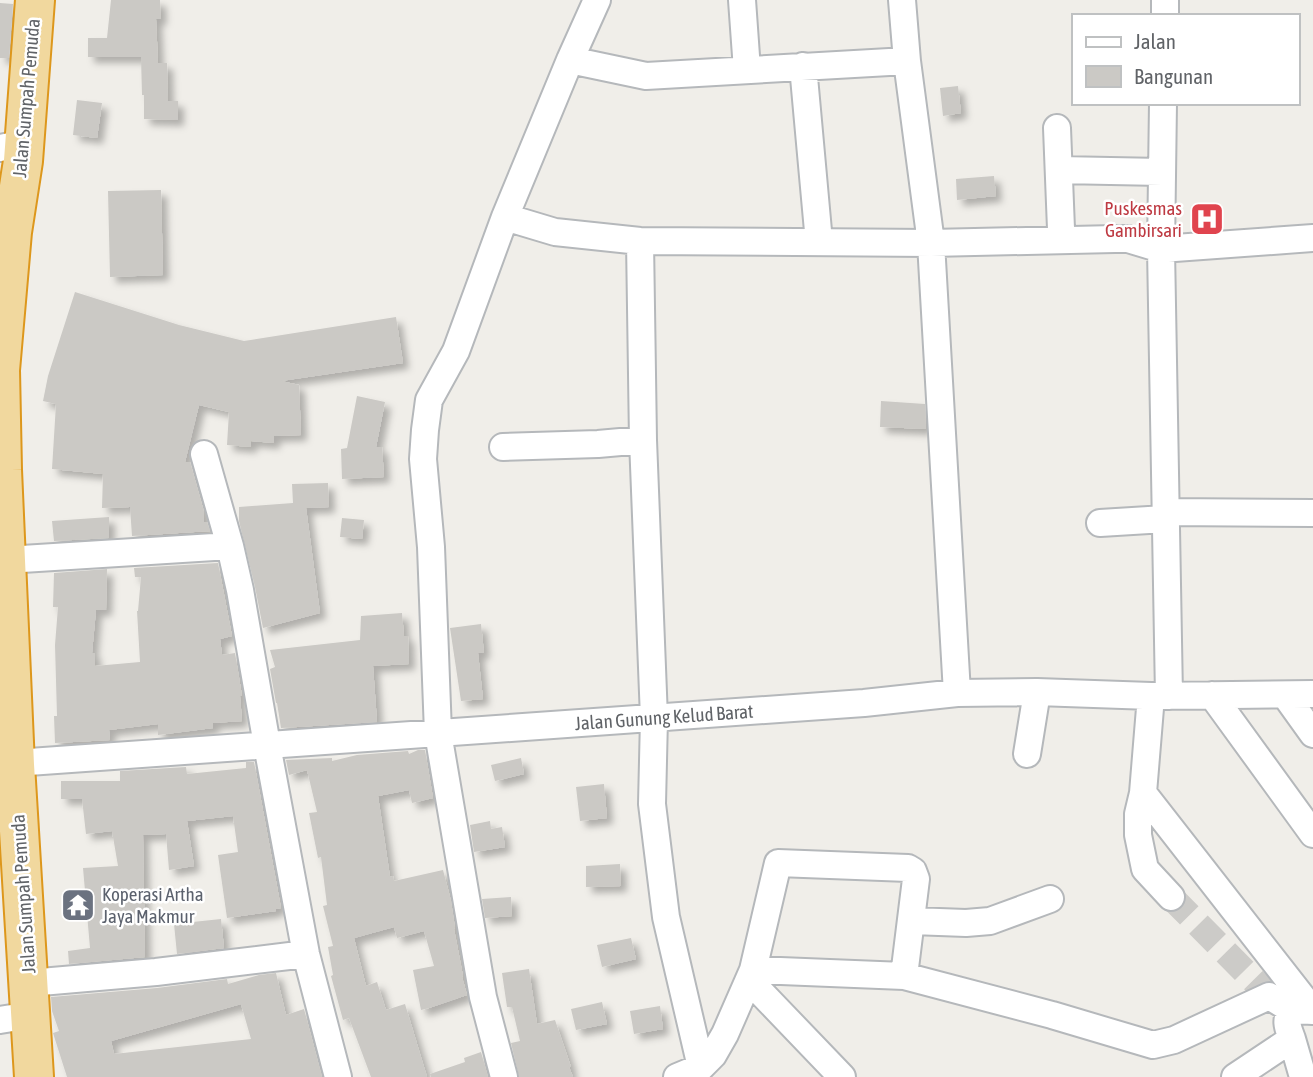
<svg xmlns="http://www.w3.org/2000/svg" width="1313" height="1077" font-family="'Asap Condensed',sans-serif">
	<defs>
		<filter id="shadow"><feDropShadow dx="6" dy="6" stdDeviation="3.5" flood-color="#0004"/></filter>
	</defs>
	<rect width="100%" height="100%" fill="#f0eee9"/>
	<path fill="#cbc9c5" fill-rule="evenodd" filter="url(#shadow)" d="M111,0H160L161,19H156L158,63H167L168,101H178V120L144,119V95H142L141,57H88V38H107Z
		M0,3L13,4L9,58H0Z
		M958,86L961,113L943,116L940,88Z
		M77,100L102,103L97,138L73,135Z
		M994,176L996,196L957,200L956,179Z
		M161,190L163,275L110,277L108,191Z
		M75,292L179,325L244,341L396,317L403,363L281,381L299,385L301,435L274,436V443L251,441V447L227,445L229,412L199,405L185,462H190L204,512V522H207L210,531L132,536L130,507L102,508L103,474L52,469L56,404L43,401L48,376Z
		M357,396L385,402L376,447H382L384,477L342,479L341,449L347,448Z
		M881,401L925,404L926,429L880,427Z
		M328,483L329,507L306,508L320,613L263,628L255,587L239,521V507L293,503L292,484Z
		M109,517V538L54,541L52,521Z
		M342,518L364,520L362,539L340,537Z
		M218,563L232,636L220,639L222,655L235,653L242,696H240L242,721L213,723V728L158,735V724L109,730L110,740L55,743L54,716H57L55,645L58,607H53L54,573L107,569L106,610H96L92,653H95V666L140,662L137,611H138L141,577H135L134,568Z
		M402,613L404,636H408L409,664L373,666L377,722L281,728L277,703H276L270,669L275,667L270,650L360,640L361,616Z
		M481,624L484,653H478L483,699L461,701L450,628Z
		M418,750H425L433,798L412,803L409,790L378,796L390,877L393,876L394,881L443,870L451,901L455,928L454,929L463,976L462,977L467,995L429,1008L421,1010L413,970L434,966L424,931L397,938L394,927L354,938L366,986L377,982L386,1010L405,1004L427,1077H371L349,1018L343,1020L331,976L333,975L328,947L333,946L323,906L327,905L321,857L318,858L309,813L317,812L307,770L289,775L286,760L332,758V761L357,755L408,751L409,754Z
		M521,758L524,774L495,781L491,765Z
		M246,762H254L281,908L275,909L276,911L227,918L218,855L238,852L233,816L187,821L194,866L169,870L166,834L143,835L145,957L69,964L68,951L90,948L83,868L118,866L112,831L86,834L82,799H61V781H120V771L186,767L187,774L246,768Z
		M604,784L607,818L580,821L576,787Z
		M490,821L491,829L502,827L505,847L474,852L470,825Z
		M620,864L621,886L586,887V866Z
		M511,897L512,916L485,918L482,899Z
		M221,919L224,948L177,954L174,924Z
		M631,938L636,959L602,967L597,945Z
		M529,969L537,1024L555,1020L571,1067H569L573,1077H519L511,1043L520,1041L512,1007H507L502,973Z
		M276,973L286,1015L304,1009L322,1077H67L53,1033L59,1031L52,1011L51,997L157,988L227,979L228,984L259,975ZM241,1004L251,1039L114,1054L111,1041Z
		M602,1002L607,1024L576,1030L571,1009Z
		M660,1006L663,1029L634,1034L630,1011Z
		M481,1052L488,1077H431L430,1074L465,1062L464,1058Z"/>
	<g fill="none" stroke-linecap="round" stroke-linejoin="round">
		<path stroke="#cccbc8" stroke-width="26" stroke-dasharray="26 13" stroke-linecap="butt" d="M1171,897L1269,996"/>
		<g stroke="#b5b8bb" stroke-width="30">
			<path id="minor" d="M742,0L747,70
				M902,0L907,61L931,243L957,693
				M1165,16V0
				M570,60L646,76L907,61
				M803,66L819,242
				M1163,103L1161,249L1169,696
				M1057,128L1061,229
				M0,148L25,143
				M1059,170L1162,172
				M505,217L555,232L640,241L931,243L1115,239H1128L1161,249L1313,238
				M640,241L643,440L654,718L652,804L666,917L701,1067
				M503,447L598,444L643,440
				M204,454L230,546L240,590L267,745L306,954L338,1077
				M1165,512L1313,513
				M1100,523L1165,519
				M6,560L230,546
				M1212,695L1313,834
				M1285,695L1313,734
				M1151,696L1143,793L1138,814V835L1145,869L1171,897
				M1027,754L1037,692
				M0,764L864,703L957,693L1037,692L1151,696L1313,694
				M1143,793L1313,1011
				M912,921L966,923L990,921L1050,899
				M753,970L904,976L1052,1015L1153,1045L1174,1040L1269,996L1292,1010L1313,1011
				M749,980L842,1077
				M29,983L156,972L306,954
				M0,1020L31,1015
				M1292,1039L1303,1077
				M504,1077L483,997L438,733L431,547L423,459L425,430L429,400L456,351L505,217L570,60L597,0
				M677,1077L701,1067L713,1055L725,1034L753,970L778,863L908,868L913,871L916,879L904,976
				M1235,1077L1292,1039C1288,1028 1284,1020 1292,1010"/>
		</g>
		<g stroke="#dd971c" stroke-width="42">
			<path id="highway" d="M34,1077L15,765L2,470L0,370L12,232L23,161L35,0"/>
		</g>
		<use href="#minor" stroke="#fff" stroke-width="26"/>
		<use href="#highway" stroke="#f1d89e" stroke-width="38"/>
	</g>
	<defs>
		<g id="hospital-square" transform="scale(1.75)"><rect x="-9" y="-9" width="18" height="18" rx="4" fill="#e0444e" stroke="#fff"/><path d="M-5-5h3v3.5h4V-5h3V5h-3V1.5h-4V5h-3Z" fill="#fff"/></g>
		<g id="temple-square" transform="scale(1.75)"><rect x="-9" y="-9" width="18" height="18" rx="4" fill="#6b7280" stroke="#fff"/><path d="M0-6L5-2H3V0L6.5 2.5H4V6H1.5V3h-3V6H-4V2.5H-6.5L-3 0V-2H-5Z" fill="#fff"/></g>
	</defs>
	<g fill-rule="evenodd">
		<use href="#hospital-square" x="1207" y="219"/>
		<use href="#temple-square" x="78" y="905"/>
	</g>
	<g text-anchor="middle" dominant-baseline="central" stroke-width="5" stroke-linejoin="round" paint-order="stroke">
		<g font-size="19" fill="#606367" stroke="#fff">
			<text transform="translate(26 98) rotate(-85)">Jalan Sumpah Pemuda</text>
			<text transform="translate(664 717) rotate(-4)">Jalan Gunung Kelud Barat</text>
			<text transform="translate(23 894) rotate(-94)">Jalan Sumpah Pemuda</text>
		</g>
		<g font-size="19" fill="#be3a42" stroke="#fff" text-anchor="end">
			<text x="1182" y="208">Puskesmas<tspan x="1182" dy="22">Gambirsari</tspan></text>
		</g>
		<g font-size="19" fill="#5b616d" stroke="#fff" text-anchor="start">
			<text x="102" y="894">Koperasi Artha<tspan x="102" dy="22">Jaya Makmur</tspan></text>
		</g>
	</g>
	<rect x="1072" y="14" width="228" height="91" fill="#ffffff" stroke="#bfc1c2" stroke-width="2"/>
	<rect x="1086" y="37" width="35" height="10" fill="#ffffff" stroke="#bfc1c2" stroke-width="2"/>
	<text x="1134" y="49" font-size="21" fill="#606367">Jalan</text>
	<rect x="1086" y="66" width="35" height="21" fill="#cbc9c5" stroke="#bfc1c2" stroke-width="2"/>
	<text x="1134" y="84" font-size="21" fill="#606367">Bangunan</text>
</svg>
